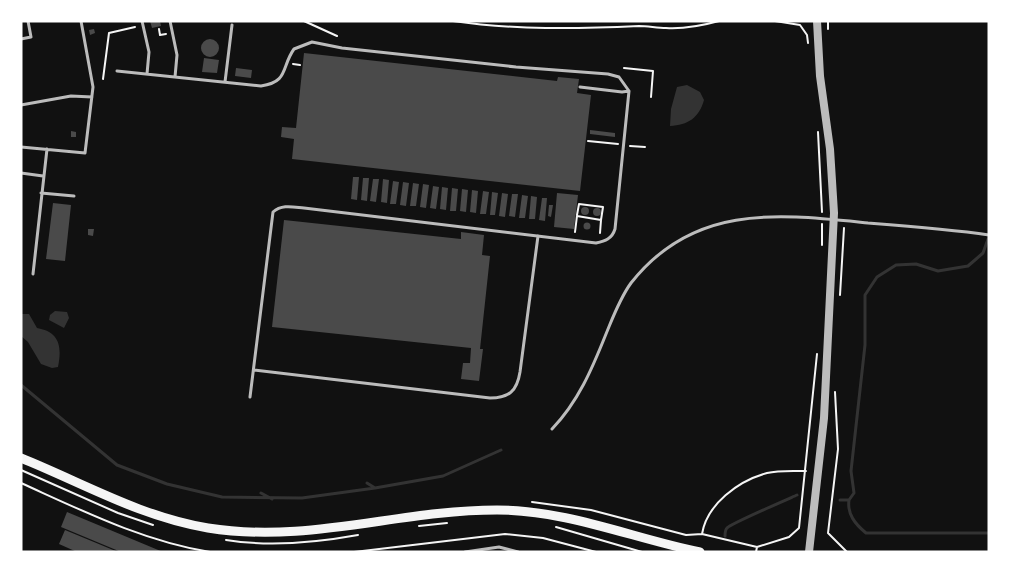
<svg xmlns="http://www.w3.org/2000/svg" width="1010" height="573" font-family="Lato,sans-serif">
	<rect width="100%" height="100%" fill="#111"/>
	<path fill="#333" d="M687,85L700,92L704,100C699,118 688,125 670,126L671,109L677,87Z
		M55,311L67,312L69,318L64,328L49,320L50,315Z
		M21,314H29L37,328C60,332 62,347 58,367L52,368L41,364L28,342L21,336Z"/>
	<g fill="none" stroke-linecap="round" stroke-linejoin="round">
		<path stroke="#333" stroke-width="3" d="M21,385L117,465L167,484L222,497L302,498L375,488L443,476L501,450
			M367,483L375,488
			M261,493L272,499
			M840,500H849L854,493L851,471L865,345V295L877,277L896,265L916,264L938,271L968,266L983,253L988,239
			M849,500C847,514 855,524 866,533H989
			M725,536C725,533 725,530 727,528C730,524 788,499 797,495"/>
	</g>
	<path fill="#4a4a4a" d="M150,21H160L161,26L152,28Z
		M94,29L95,33L90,35L89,30Z
		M201 48a9 9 0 1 1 18 0a9 9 0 1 1-18 0Z
		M304,53L557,81L558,77L579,79L577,93L591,95L580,191L292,159L294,139L281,137L282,127L296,128Z
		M204,58L219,60L217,73L202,72Z
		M236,68L252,70L251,78L235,76Z
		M590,130L615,133V137L590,134Z
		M71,131L76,132V137H71Z
		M353,177H359L357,200L351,199Z
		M363,178H369L367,201L361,200Z
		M373,179H379L376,202L370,201Z
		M383,179L389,180L387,203L381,202Z
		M393,181L399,182L396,204H390Z
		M403,182L409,183L406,206L400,205Z
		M413,183L419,184L416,206H410Z
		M423,184L429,185L426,208L420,207Z
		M433,186L439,187L436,209L430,208Z
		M442,187L448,188L446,210L440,209Z
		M452,188L458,189L456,211H450Z
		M462,189L468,190L466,212L460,211Z
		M472,190L478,191L476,213L470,212Z
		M483,191L489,192L486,214H480Z
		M492,192L498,193L495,215H490Z
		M502,193L508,194L505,217L499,216Z
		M557,193L578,195L574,229L554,227Z
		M512,194H518L515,217L509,216Z
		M522,195L528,196L525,218H519Z
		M531,196L537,197L535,219H529Z
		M542,198H547L545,221L539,220Z
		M53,203L71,205L65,261L46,259Z
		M549,205H553L551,217L548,216Z
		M581 211a4 4 0 1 1 8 0a4 4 0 1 1-8 0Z
		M593 212a4 4 0 1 1 8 0a4 4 0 1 1-8 0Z
		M284,220L461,239V232L484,235L482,255L490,256L480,349H483L479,381L461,379L463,363H470L471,348L272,327Z
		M583.5 226a3.5 3.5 0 1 1 7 0a3.5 3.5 0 1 1-7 0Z
		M88,229H94L93,236L88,235Z
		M67,512L163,552H121L61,527Z
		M65,530L118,552H77L59,544Z"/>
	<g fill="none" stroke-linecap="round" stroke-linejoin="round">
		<path stroke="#f5f5f5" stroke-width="2" d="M304,21L337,36
			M453,21C515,30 576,29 639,26C648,26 657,28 666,28C684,29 701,26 719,21
			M775,21L800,25L807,35L808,43
			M159,29L160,35L166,34
			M828,29V21
			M293,64L300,65
			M624,68L653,71L651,97
			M103,79L109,33L135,27
			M818,132L822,212
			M588,141L618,144
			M630,146L645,147
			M577,215L579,204L603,207L601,220
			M822,224V245
			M575,232L577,216L601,220L600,233
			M840,295L844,228
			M835,392L838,449L828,533L847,552
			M21,470L118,513L153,525
			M21,483C83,511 143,541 210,552
			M532,502L591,510L686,535L702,534L757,547L789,537L799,528L817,354
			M419,526L447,523
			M556,527L642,552
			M702,534C707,504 738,481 767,473C779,470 794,471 806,471
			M226,540C270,547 314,543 358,535
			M354,552L505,534L543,538L596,552
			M756,552L757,547"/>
		<path stroke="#bcbcbc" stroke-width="3" d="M142,21L149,52L147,74
			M170,21L177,55L175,77
			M21,39L31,37L28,21
			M117,71L261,86C289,82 281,67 294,49L312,42L342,48L516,67L608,74L619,77L629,91L615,229C612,239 605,241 596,243L304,208C293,207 282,204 273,212L250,397
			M225,82L232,25
			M580,87L622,92L629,91
			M21,105L71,96L92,97
			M21,147L85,153L93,87L81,21
			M21,173L43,176
			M41,193L74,196
			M33,274L47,149
			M254,370L490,398C509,398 517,391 520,372L538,236
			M552,429C578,402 592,369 606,334C613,317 620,298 631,283C694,203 778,214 868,223C908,226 949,229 989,235
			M465,552L499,547L518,552"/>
		<path stroke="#bcbcbc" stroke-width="8" d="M809,552L824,418L834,213L830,149L820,76L817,21"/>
		<path stroke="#f5f5f5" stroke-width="9" d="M21,458C83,483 141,517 208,528C309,544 398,510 497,510C567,510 632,538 700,552"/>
	</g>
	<rect width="1010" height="573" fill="none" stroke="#ffffff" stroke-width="45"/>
</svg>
